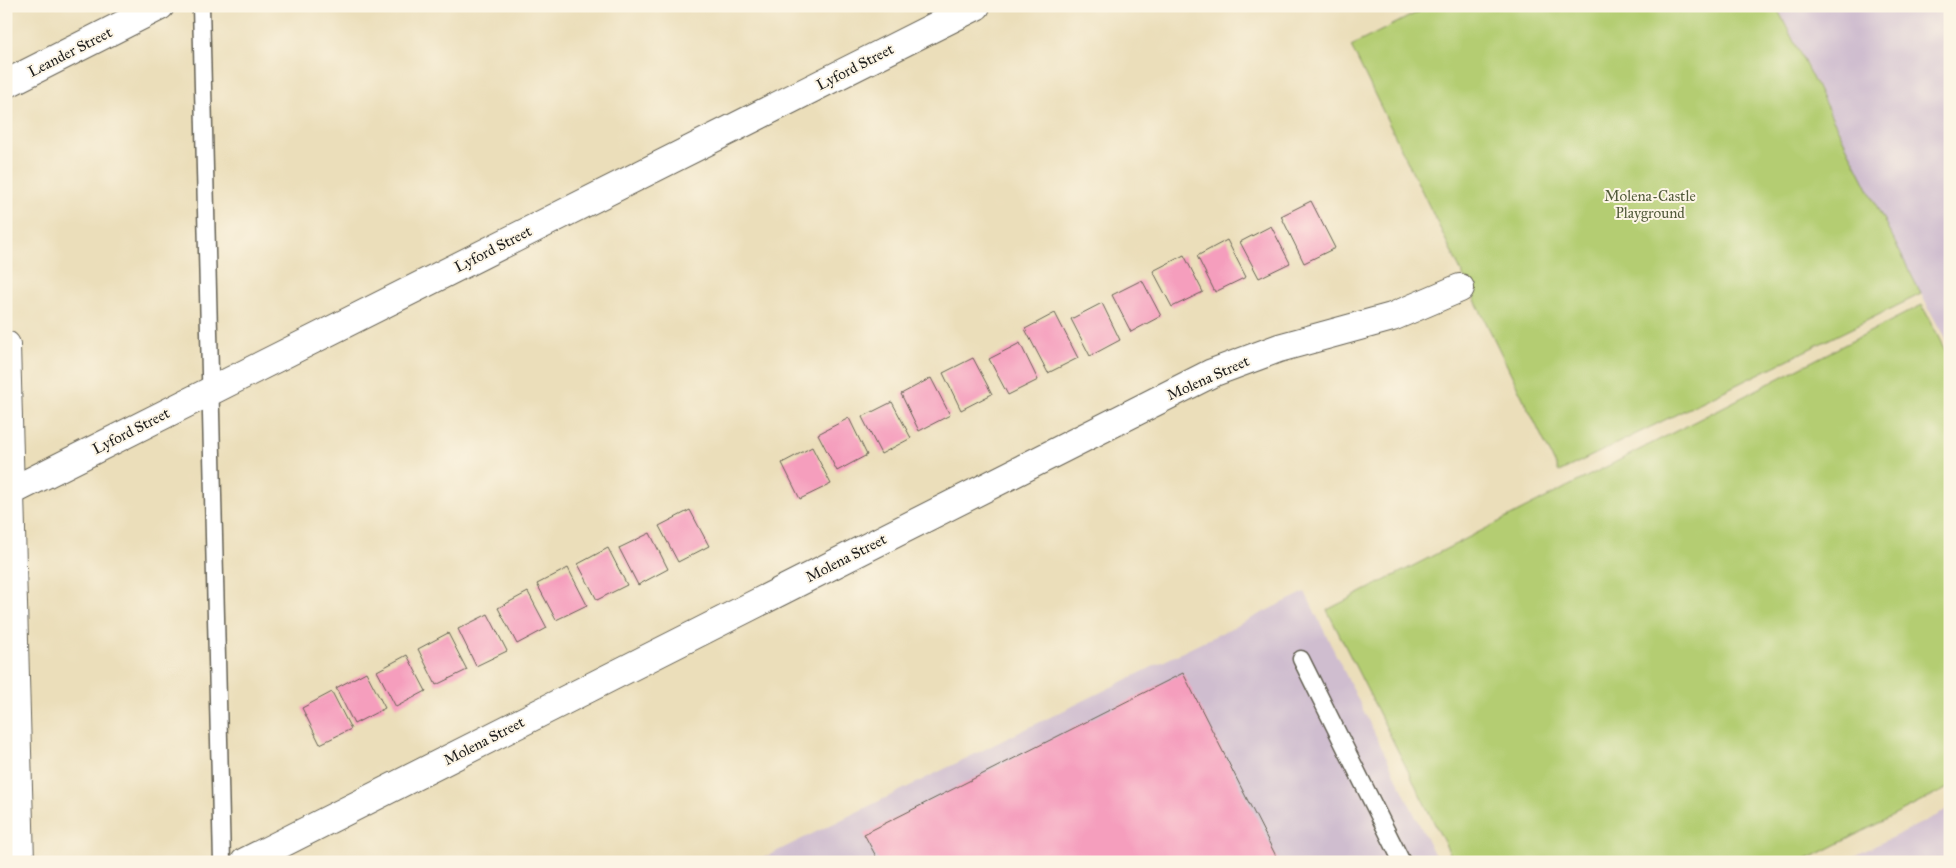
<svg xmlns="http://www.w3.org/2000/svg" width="1956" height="868" font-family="'IM FELL Great Primer',serif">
	<rect width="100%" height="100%" fill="#fcf5e5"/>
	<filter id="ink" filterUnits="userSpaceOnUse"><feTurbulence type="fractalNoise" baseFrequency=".02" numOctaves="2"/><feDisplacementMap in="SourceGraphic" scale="10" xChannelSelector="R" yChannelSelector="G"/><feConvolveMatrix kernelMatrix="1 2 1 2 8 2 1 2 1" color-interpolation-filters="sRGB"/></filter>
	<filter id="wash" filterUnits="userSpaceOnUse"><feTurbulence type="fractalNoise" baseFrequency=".0096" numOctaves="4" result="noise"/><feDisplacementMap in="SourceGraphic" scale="20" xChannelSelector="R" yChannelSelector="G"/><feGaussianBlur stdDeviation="1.12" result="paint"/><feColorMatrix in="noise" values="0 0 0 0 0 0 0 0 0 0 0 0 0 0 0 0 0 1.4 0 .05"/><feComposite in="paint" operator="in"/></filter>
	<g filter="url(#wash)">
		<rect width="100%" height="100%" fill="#ebdeba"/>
		<path fill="#cfbdcf" d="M1777,6H1950V348L1921,294Z
			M1305,592L1438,862H755Z
			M1950,809V862H1842Z"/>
		<path fill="#b4cd72" stroke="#687447" d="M1430,6H1776L1921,294L1559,472L1351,46Z
			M1922,305L1950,360V787L1802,862H1454L1327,610Z"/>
		<g id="blocks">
			<path fill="#f59ebd" d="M1311,201L1335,248L1304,263L1281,216Z
				M1271,226L1290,263L1259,278L1240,242Z
				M1227,240L1246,277L1215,292L1197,256Z
				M1184,255L1203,292L1172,307L1153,271Z
				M1142,280L1161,316L1131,332L1112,295Z
				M1102,303L1120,340L1090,356L1071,319Z
				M1055,313L1078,358L1048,373L1025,329Z
				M1020,343L1038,380L1008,395L989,359Z
				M973,358L992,394L961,410L943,373Z
				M931,378L950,415L919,431L901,394Z
				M892,402L911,438L881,454L862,417Z
				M849,418L867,455L837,471L818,434Z
				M812,447L831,484L800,499L782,463Z
				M690,510L709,546L678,562L659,526Z
				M650,533L668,569L638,585L619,548Z
				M608,548L627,585L597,600L578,564Z
				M568,568L587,605L556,620L537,584Z
				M528,592L547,628L517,644L498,608Z
				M488,614L507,651L476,666L458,629Z
				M448,633L467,670L436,685L418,649Z
				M407,655L426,691L396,707L377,671Z
				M366,672L385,708L354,724L336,688Z
				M1183,673L1279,862H879L864,834Z
				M332,692L351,729L320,744L302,708Z"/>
		</g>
	</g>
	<g filter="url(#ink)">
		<use href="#blocks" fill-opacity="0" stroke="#646053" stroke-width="1"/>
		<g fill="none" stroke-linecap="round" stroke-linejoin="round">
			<g stroke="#646053" stroke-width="19">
				<path id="lane" d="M201,6L222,862
					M1301,659L1402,862"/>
			</g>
			<g stroke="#646053" stroke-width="30">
				<path id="street" d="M6,84L160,6
					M10,492L976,6
					M245,862L1212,373L1279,348L1392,317L1460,288"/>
			</g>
			<g stroke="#646053" stroke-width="30">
				<path id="primary" d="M6,345L20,862"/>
			</g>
			<use href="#lane" stroke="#fff" stroke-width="16"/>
			<use href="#street" stroke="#fff" stroke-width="28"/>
			<use href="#primary" stroke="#fff" stroke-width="28"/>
		</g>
	</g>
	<g text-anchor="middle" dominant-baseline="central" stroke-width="4" stroke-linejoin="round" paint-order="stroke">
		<g font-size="15" fill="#1c1c1c" stroke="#fcf5e5">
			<text transform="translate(70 52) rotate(-27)">Leander Street</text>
			<text transform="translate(855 67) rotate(-27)">Lyford Street</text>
			<text transform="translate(493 249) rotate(-27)">Lyford Street</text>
			<text transform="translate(1208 378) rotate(-24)">Molena Street</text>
			<text transform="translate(131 431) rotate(-27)">Lyford Street</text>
			<text transform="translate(846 558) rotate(-27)">Molena Street</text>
			<text transform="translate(484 741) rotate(-27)">Molena Street</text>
		</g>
		<g font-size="15" fill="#515a3a" stroke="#fcf5e5">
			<text x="1650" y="196">Molena-Castle<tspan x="1650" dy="17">Playground</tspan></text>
		</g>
	</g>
	<rect width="1956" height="868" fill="none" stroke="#fcf5e5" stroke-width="25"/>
</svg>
